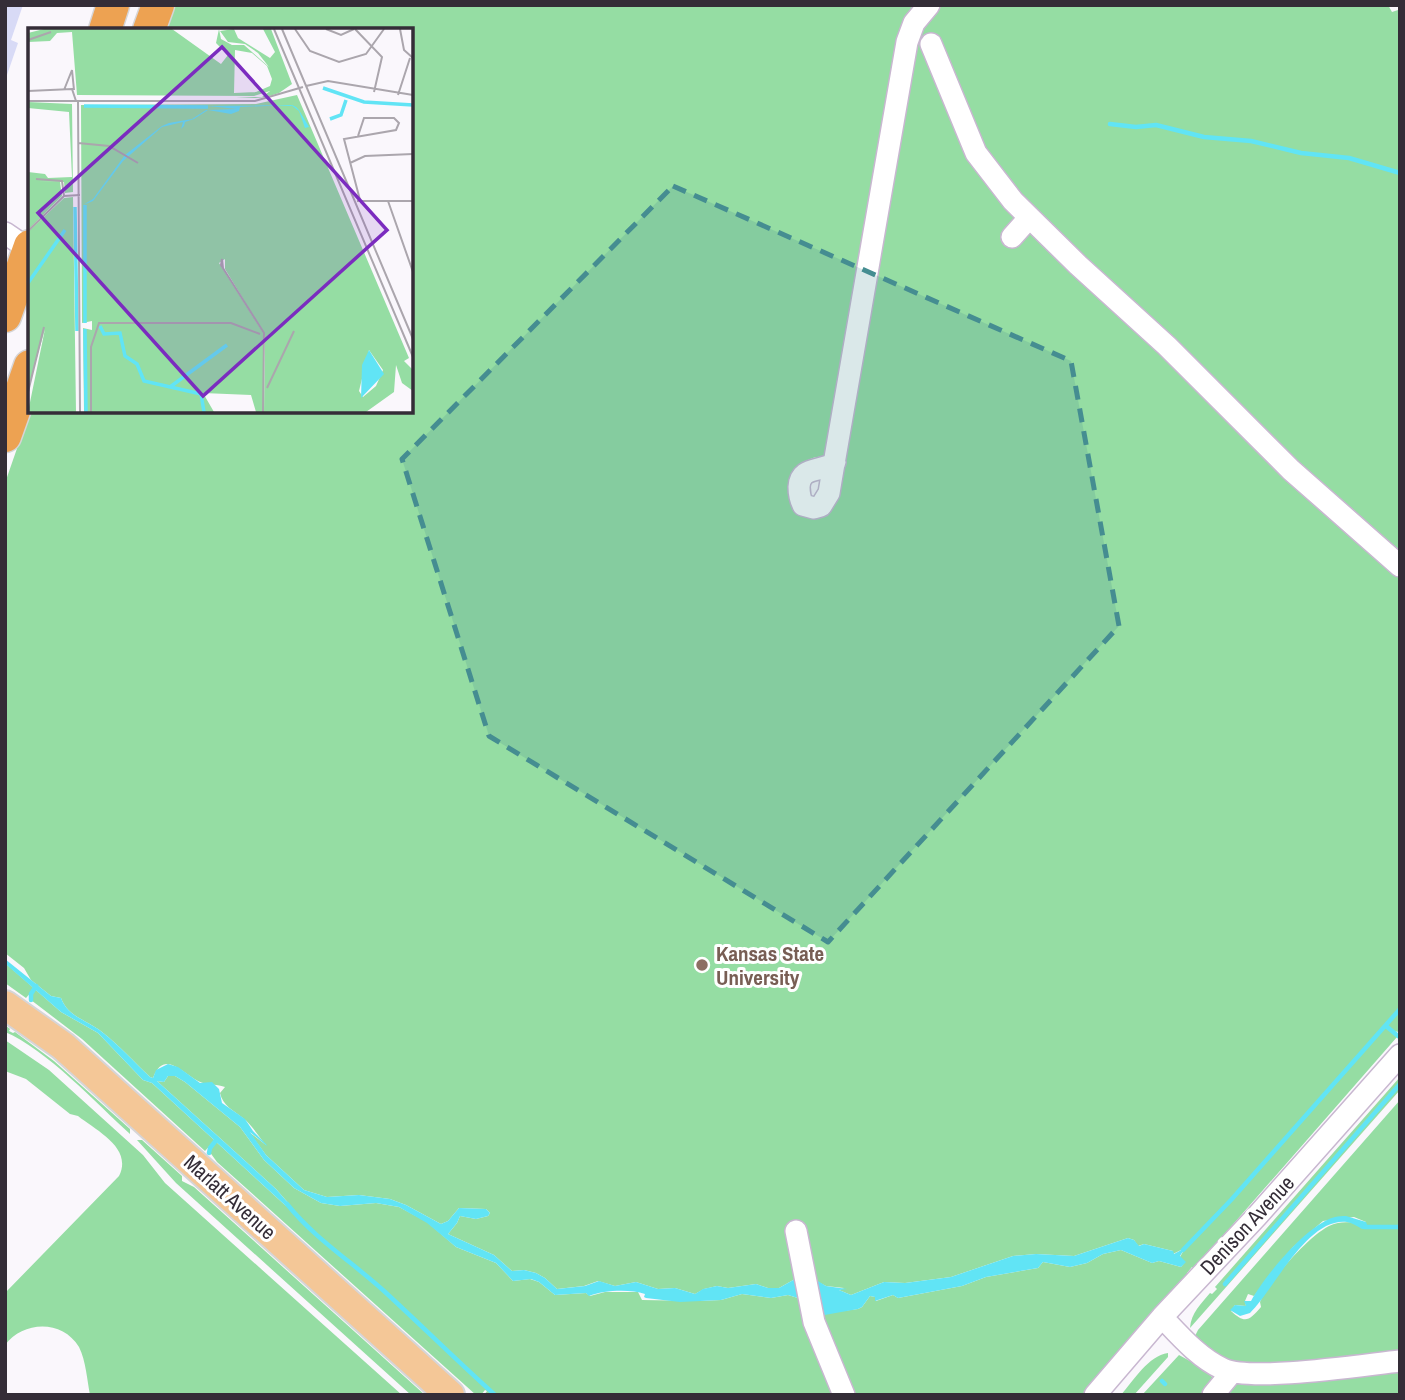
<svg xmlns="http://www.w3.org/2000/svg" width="1405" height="1400" font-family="'Archivo Narrow',sans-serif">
	<rect width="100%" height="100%" fill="#faf7fc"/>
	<path fill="#95dda3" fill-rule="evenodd" d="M174,5H923L911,19L903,37L830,454C823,457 812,456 805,462C775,488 812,537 832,500L910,44L916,27L935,5H1388L1392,12L1398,10L1400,5V1032L1391,1031L1397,1037L1194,1269L1192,1267L1187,1273L1188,1274L1084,1395H484L487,1391L485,1390L481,1395H476L217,1162L209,1151L215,1144L213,1142L205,1151L82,1039L31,1000L33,990L26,998L5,983V963L61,1012L98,1033L143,1080L152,1083L286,1206L290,1205L276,1189L157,1081L164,1082L168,1076H175L185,1082L240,1127L264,1160L294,1188L321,1203L340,1206L376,1203L399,1207L427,1222L456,1247L496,1263L513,1281L530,1279L539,1282L555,1295L586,1293L590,1296L605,1292H638L642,1300L699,1301L721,1300L742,1294L771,1298L788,1295L798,1298L810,1315L858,1309L862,1307L870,1296L875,1297L876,1301L893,1295L898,1298L962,1286L986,1277L1038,1268L1043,1262L1070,1267L1087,1263L1103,1254L1121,1250L1152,1263L1159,1261L1181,1267L1185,1262L1180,1257L1185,1248L1173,1254V1251L1144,1244L1138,1246L1134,1240L1128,1238L1074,1256L1036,1254L1013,1256L951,1277L905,1283L884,1282L851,1295L839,1290L844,1288L826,1286L808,1277L795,1279L779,1288H768L756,1284L728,1288L717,1286L704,1289L695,1294L675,1288L658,1289L636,1282L615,1286L598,1281L584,1286L557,1289L545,1278L536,1273L524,1270L512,1271L494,1255L448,1234L457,1223L460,1216L476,1219L488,1216L490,1213L486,1209L459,1208L448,1221L441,1224L406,1205L390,1199L359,1195L327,1197L304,1190L266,1155L249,1132L266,1145C259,1137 251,1124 243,1118C233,1110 223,1106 220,1093L225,1087C216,1084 205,1085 198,1081C182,1073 164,1049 153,1078L150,1077C134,1062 119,1045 102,1032C87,1020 68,1017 61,998L51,996L31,980L24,968L5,953V483L30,411H411V30H165Z
		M5,1025L10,1029L9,1031L13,1033L15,1032L54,1061L130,1129V1134C97,1104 46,1049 5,1032Z
		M5,1040L49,1070L143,1155L165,1183L402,1395H90C87,1380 86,1361 79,1347C62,1319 23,1321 5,1345V1293L119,1176C133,1148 97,1131 78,1116L70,1114L26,1079L5,1071Z
		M1400,1077V1090L1190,1328C1191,1313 1201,1304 1210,1293L1212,1294L1217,1289L1215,1287Z
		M1400,1100V1356L1315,1363L1227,1364L1194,1338L1198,1330ZM1354,1217L1366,1222C1356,1223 1344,1221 1334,1224C1313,1230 1269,1281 1260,1302L1261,1307C1249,1321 1245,1324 1231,1311L1235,1305L1246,1306L1245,1301L1248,1294L1254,1296L1293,1247L1316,1227L1323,1221Z
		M137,1140H142L182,1176V1181L194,1187L425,1395H411L176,1183Z
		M1168,1353V1357L1134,1395H1121C1134,1380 1148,1356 1168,1353Z
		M1179,1355L1208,1371L1215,1382L1209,1395L1192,1393V1395H1142Z
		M1400,1368V1395H1219L1235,1380Z"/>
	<path fill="#61e4f5" d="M5,959L51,996L61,998C68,1017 87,1020 102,1032C119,1045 134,1062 150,1077L153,1078L156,1070L168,1064L178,1067L200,1083L212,1082L219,1089L222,1103L245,1119L253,1131L266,1144L267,1146L250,1132L266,1155L304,1190L327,1197L359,1195L390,1199L406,1205L441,1224L448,1221L459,1208L486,1209L490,1213L488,1216L476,1219L460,1216L457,1223L448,1234L494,1255L512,1271L524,1270L536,1273L545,1278L557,1289L585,1286L599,1281L615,1286L636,1282L658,1289L675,1288L695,1294L703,1289L717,1286L728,1288L756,1284L768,1288H779L795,1279L813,1278L826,1286L847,1289L839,1290L851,1295L884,1282L905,1283L951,1277L1013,1256L1036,1254L1074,1256L1128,1238L1134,1240L1139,1246L1144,1244L1173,1251L1174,1254L1185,1248L1180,1256L1186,1262L1181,1267L1159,1261L1152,1263L1121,1250L1103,1254L1087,1263L1070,1267L1043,1262L1038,1268L986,1277L962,1286L898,1298L893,1295L875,1301V1297L870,1296L862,1307L858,1309L819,1316L798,1298L788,1295L771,1298L742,1294L721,1300L680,1302L646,1298L644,1297L645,1294C630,1289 604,1290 589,1296L586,1293L555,1295L539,1282L531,1279L513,1281L496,1263L456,1247L427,1223L399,1207L376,1203L340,1206L321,1203L294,1188L264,1160L240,1127L185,1082L175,1076H168L164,1082L157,1081L276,1189L290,1205L286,1206L152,1083L143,1080L98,1033L61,1012L9,967L5,963Z
		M1346,1216L1366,1222L1368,1227L1362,1229C1357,1226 1352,1223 1347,1222C1307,1217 1274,1290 1250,1313L1240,1316L1230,1310L1235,1305L1246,1306L1244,1301H1251C1265,1276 1299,1235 1325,1221C1332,1217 1338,1216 1346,1216Z"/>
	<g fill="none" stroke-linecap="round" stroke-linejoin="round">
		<path stroke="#61e4f5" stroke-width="4.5" d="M1110,124L1136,127L1156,125L1204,137L1251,141L1301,153L1349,158L1400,173
			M31,1000V994L36,986
			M1386,1026L1398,1036
			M209,1153L210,1148L217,1139
			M287,1204C314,1238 352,1262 384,1291C421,1325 457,1361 495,1395
			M1364,1227H1400
			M1183,1250L1231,1200L1400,1009
			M1225,1284L1400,1084
			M1162,1381L1165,1384"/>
	</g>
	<path fill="#d8daf6" d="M5,5H23L11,40L18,43L7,75L5,74Z"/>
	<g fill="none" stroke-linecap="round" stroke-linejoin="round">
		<g stroke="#c8b7d0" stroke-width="24">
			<path id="minor" d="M931,44L976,153L1013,201L1078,265L1167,346L1291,470L1400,566
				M5,233L30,250
				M1012,237L1029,218
				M835,462C822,473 800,465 799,487C799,494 800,499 803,505L814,508L821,506L829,493L831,481L907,42L914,23L929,5
				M796,1231L814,1322L844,1395
				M1162,1317C1180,1336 1199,1358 1223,1369C1253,1382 1362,1365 1400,1361
				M1095,1395L1162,1317L1257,1216L1400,1055
				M1213,1395L1232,1372"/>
		</g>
		<g stroke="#d6d5d7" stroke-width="32">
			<path id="major" d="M5,1005L63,1046L450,1395"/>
		</g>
		<g stroke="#d6d5d7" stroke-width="35">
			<path id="highway" d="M105,30L113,5
				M149,30L158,5
				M5,316L30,246
				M5,436L30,366"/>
		</g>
		<use href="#minor" stroke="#fff" stroke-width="21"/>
		<use href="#major" stroke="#f4c797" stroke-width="28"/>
		<use href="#highway" stroke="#eda252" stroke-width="32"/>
	</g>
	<path fill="#458d91" fill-opacity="0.2" stroke="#458d91" stroke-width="5" stroke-dasharray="14 9" stroke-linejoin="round" d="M673,186L1071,361L1119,626L828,942L489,736L402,459Z"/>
	<circle fill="#8d6e63" stroke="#fff" stroke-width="2.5" cx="702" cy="965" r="7"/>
	<g text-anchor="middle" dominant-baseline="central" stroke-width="6" stroke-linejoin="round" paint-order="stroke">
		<g font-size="21" font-weight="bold" fill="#785e54" stroke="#fff" text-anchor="start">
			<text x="716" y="953">Kansas State<tspan x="716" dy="24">University</tspan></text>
		</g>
		<g font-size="21" fill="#342d37" stroke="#fff">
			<text transform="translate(230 1197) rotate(42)">Marlatt Avenue</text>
			<text transform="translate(1247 1225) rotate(-47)">Denison Avenue</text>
		</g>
	</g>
	<g transform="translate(28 28)">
		<rect width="385" height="385" fill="#faf7fc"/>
		<path d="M16,1H144L193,36L200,27L188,15L191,1L193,11L204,17H216L241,39L230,25L217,16L200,14L192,3L206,1L210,10L242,30L247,24L235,1H243L264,56L251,65L238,69L227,70L208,69H234L242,63L226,68L49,67L44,4L29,5L22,13L0,14V5ZM207,22L224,25L239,38L244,51L242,58L228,64L206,65ZM269,67L381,330L376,333L384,341L385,363L374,355L368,337L366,364L338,384H236L237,307L197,241V231L191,235L236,306L235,384H228L223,367L175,365L186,384H56L55,300L64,302V293L54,295L53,77L228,76ZM341,322L355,342L348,358L335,369L331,363ZM0,74L44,76L45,164L37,165L36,154L7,153L32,154L34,168L0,202V144L17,146L20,150L44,149L41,84L0,80ZM45,169L48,384H0L17,301L0,361V204L36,170Z" fill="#95dda3" fill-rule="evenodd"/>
		<path d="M263,77L212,79L211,83L203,86L180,82L166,91L157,94L156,98L153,101L155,94L134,99L95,133L65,173L55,177L65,171L97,127L134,98L141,95L164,91L178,82L210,81L179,78L264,77L268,79L271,82L281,99L277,100L271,83ZM341,322L356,346L333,370L334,337Z" fill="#61e4f5"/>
		<path fill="none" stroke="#61e4f5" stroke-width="3.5" d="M295,60L336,74L385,77M56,78L180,79M302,91L313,87L318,72M57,177V295M47,179L49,303M0,255L37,202M72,298L76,306L92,305L97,328L109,336L116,353L173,366L176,384M57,301L58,384M142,359L199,317"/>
		<path fill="none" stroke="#aba6ad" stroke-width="2" d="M246,1L385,329M254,1L385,311M267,1L282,23L311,34L338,26L356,1M298,1L313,7L326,1M327,1L354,29L346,64M372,1L376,22L385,30M0,12L23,4M278,58L300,53L385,67M36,62L44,42L46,62M0,63L44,61L48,73M370,67L382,30M0,73H227L275,59M50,73L52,384M330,108L336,90H366L371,95L368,102L316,111L332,172M50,115L81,118L110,135M322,135L337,128L385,126M8,151L34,153L36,168M329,173H385M360,173L385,244M0,203L36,168L52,167M195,240L194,231L193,237L236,305L235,384M239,360L266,303M0,364L16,299M63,384V319L71,295H203L232,306"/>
		<path fill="#7b2cbf" fill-opacity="0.15" stroke="#7b2cbf" stroke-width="3.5" d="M194,19L359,202L175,368L10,185Z"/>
		<rect width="385" height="385" fill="none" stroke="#342d37" stroke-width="3.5"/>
	</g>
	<rect width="1405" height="1400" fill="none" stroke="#342d37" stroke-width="14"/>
</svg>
